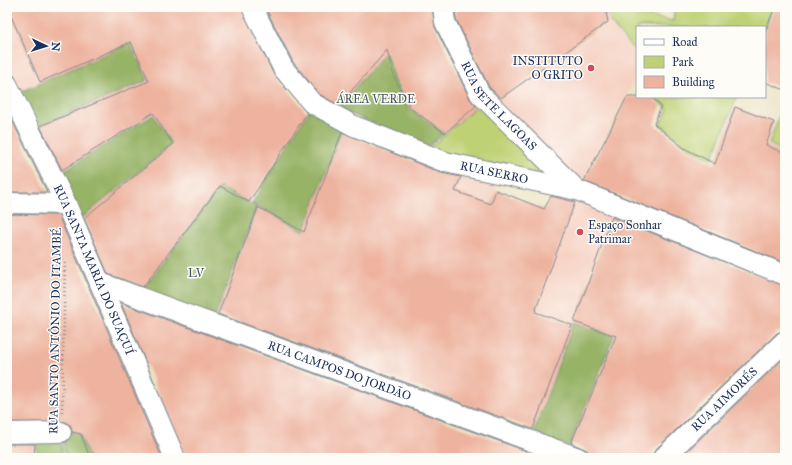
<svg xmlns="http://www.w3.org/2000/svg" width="792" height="465" font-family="'IM FELL Great Primer',serif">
	<rect width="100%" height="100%" fill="#fdfcf7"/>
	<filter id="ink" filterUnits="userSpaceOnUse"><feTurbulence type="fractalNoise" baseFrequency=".025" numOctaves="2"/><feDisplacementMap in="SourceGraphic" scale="8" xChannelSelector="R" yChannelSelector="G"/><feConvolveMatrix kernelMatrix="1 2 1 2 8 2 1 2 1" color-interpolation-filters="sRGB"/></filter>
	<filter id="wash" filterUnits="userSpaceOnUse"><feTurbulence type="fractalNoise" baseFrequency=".012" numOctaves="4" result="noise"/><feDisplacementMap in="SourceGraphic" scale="16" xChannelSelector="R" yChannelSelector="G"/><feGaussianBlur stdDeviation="0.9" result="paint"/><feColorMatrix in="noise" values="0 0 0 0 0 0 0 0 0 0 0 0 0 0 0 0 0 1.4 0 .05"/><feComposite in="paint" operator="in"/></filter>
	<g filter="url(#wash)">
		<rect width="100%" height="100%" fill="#ece3c4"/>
		<path fill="#f6d2c3" d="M8,11L24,46L7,54V12Z
			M609,23L637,56V75L581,183L497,102Z
			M25,47L39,82L20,91L7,65V56Z
			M462,175L499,181L490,203L457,191Z
			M577,198L612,213L572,323L536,311Z"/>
		<path fill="#bfd174" stroke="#6d8069" d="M675,7H773L765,28L637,27V54L610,22L608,9L673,21Z
			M653,97H737L712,159L687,147L660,124L668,109Z
			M785,99V152L769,144Z
			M479,104L549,171L547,176L458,158L430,148Z"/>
		<path fill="#97b366" stroke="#597162" d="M130,43L148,80L37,127L20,92Z
			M386,52L394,80L409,108L444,133L428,147L337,108Z
			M309,110L342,129L304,231L252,203Z
			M153,115L172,144L81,219L60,173Z
			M220,187L257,207L215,317L142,290Z
			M574,322L614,336L569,447L533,434Z
			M63,430L80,434L89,458H65Z
			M38,433H61L63,458H36Z"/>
		<g id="blocks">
			<path fill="#eeb39f" d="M7,7H241L273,73L307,113L249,202L220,186L143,287L108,274L84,218L173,144L153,113L62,170L40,126L149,81L131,42L40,82Z
				M265,7H432L435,27L470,99L476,106L445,133L410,108L394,77L387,50L339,105L319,94L293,62Z
				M455,7H605L608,22L501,98L489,87L456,19Z
				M775,7H785V90L765,82V32Z
				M627,97H651L661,106L654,124L684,148L715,164L735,107L774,122L766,145L785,154V263L584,181Z
				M7,110L47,192H7Z
				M342,132L441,173L461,177L455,191L491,204L496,190L544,209L551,196L575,202L535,312L572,325L533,429L218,314L258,207L304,232Z
				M7,214L58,215L162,458H90L81,434L72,432L71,426L66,422H7Z
				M612,217L785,286V330L777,333L655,450L652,458H589L587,450L571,443L616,336L574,322Z
				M121,303L526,451L523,458H186Z
				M785,357V458H680Z
				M7,444H35L34,458H7Z"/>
		</g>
	</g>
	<g filter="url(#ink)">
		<use href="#blocks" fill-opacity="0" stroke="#848991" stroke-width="1"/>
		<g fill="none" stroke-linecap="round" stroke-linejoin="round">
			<g stroke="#848991" stroke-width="22">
				<g id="minor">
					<path id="s1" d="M252,7L283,68L312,103L354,126L445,162L577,190L785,275"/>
					<path id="s2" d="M443,7L445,22L480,94L577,190"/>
					<path id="s3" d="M7,84L66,204L175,458"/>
					<path d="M7,203L66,204"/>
					<path id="s4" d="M100,283L578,458"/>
					<path d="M7,433L61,432"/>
					<path id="s5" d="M663,458L785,341"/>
				</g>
			</g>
			<path stroke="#848991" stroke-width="2.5" stroke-dasharray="1 3" stroke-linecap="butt" d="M62,412L65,259"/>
			<use href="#minor" stroke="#fff" stroke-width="20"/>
		</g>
	</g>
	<g fill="#d1495b" stroke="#fdfcf7" stroke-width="1.5">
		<circle cx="591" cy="68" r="4"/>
		<circle cx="580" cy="232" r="4"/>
	</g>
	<g text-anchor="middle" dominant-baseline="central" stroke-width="3" stroke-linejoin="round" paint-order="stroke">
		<g font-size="12" fill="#1b2f5e" stroke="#fdfcf7" text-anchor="end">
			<text x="583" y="61">INSTITUTO<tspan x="583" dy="14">O GRITO</tspan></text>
			<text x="588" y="225" text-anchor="start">Espaço Sonhar<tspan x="588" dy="14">Patrimar</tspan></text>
		</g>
		<g font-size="12" fill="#445864" stroke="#fdfcf7">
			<text x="376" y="99">ÁREA VERDE</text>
			<text x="196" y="273">LV</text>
		</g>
		<g font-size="12" fill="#1b2f5e" stroke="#fdfcf7">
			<text stroke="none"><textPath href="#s2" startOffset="116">RUA SETE LAGOAS</textPath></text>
			<text stroke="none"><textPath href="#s1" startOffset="310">RUA SERRO</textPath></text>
			<text stroke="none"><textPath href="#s3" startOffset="205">RUA SANTA MARIA DO SUAÇUÍ</textPath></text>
			<text transform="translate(55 331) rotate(-89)">RUA SANTO ANTÔNIO DO ITAMBÉ</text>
			<text stroke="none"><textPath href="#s4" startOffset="255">RUA CAMPOS DO JORDÃO</textPath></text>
			<text stroke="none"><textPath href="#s5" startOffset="85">RUA AIMORÉS</textPath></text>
		</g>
	</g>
	<rect width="792" height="465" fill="none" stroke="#fdfcf7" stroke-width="24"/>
	<rect x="636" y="26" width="130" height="72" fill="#fdfcf7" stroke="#a3aaba"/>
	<rect x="644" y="39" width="20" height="6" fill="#ffffff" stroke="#a3aaba"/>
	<text x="672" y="46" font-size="12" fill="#1b2f5e">Road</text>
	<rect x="644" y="56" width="20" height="12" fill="#bfd174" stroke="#a3aaba"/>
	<text x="672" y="66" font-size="12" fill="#1b2f5e">Park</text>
	<rect x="644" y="76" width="20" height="12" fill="#eeb39f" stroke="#a3aaba"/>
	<text x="672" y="86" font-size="12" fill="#1b2f5e">Building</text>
	<g transform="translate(46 46) rotate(94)" stroke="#fdfcf7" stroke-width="3" paint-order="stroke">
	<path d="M0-3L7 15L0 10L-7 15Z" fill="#1b2f5e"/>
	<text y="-6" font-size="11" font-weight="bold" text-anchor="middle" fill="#1b2f5e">N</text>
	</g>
</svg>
